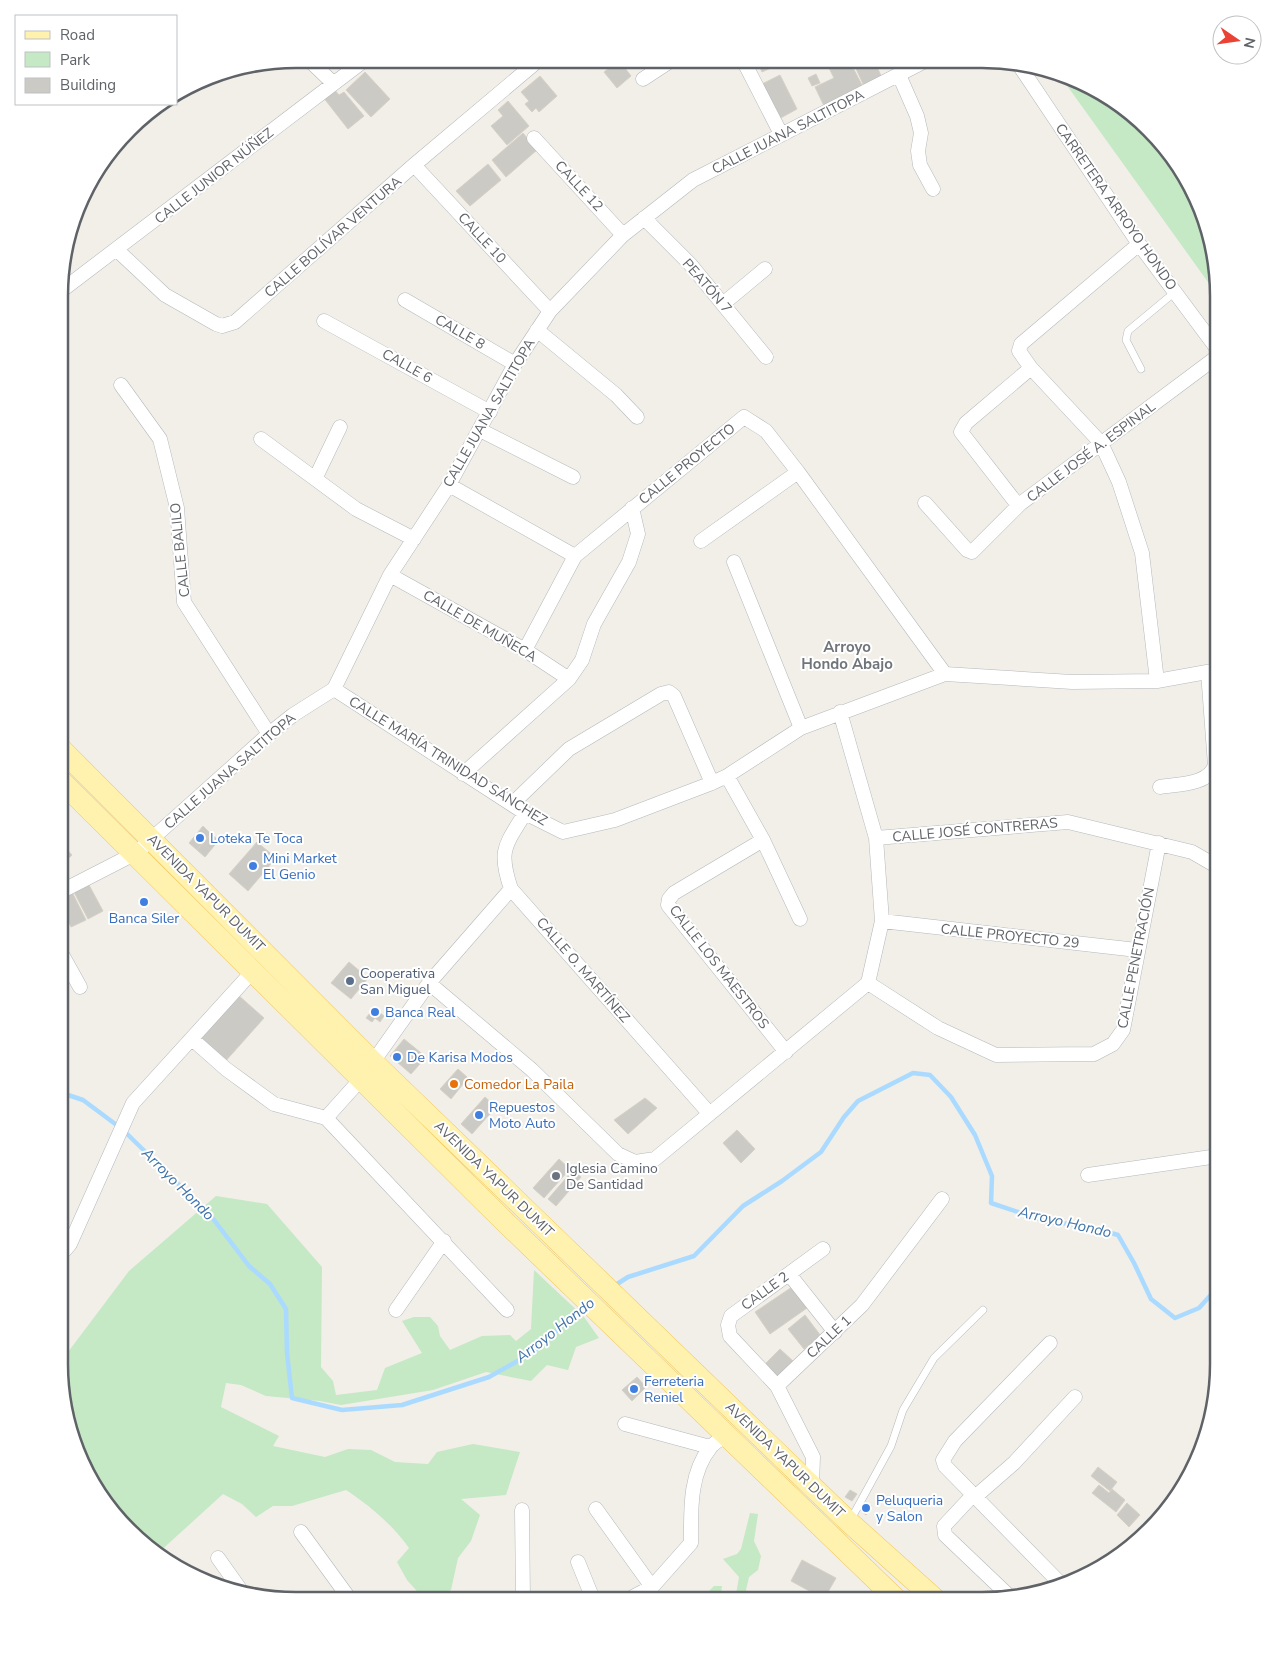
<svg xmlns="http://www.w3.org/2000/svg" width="1277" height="1659" font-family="'Nunito Sans',sans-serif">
	<rect width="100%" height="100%" fill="#f1efe8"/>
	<path fill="#c5e8c5" d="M1058,73L1072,77L1125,108L1194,191L1218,296Z
		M216,1196L267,1204L322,1267L321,1367L333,1381L336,1395L377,1390L385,1368L422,1353L402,1321L414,1317H430L438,1326L440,1336L450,1350L482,1336L510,1335L516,1341L531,1329L534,1270L584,1317L599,1338L576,1347L568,1370L547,1365L531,1381L486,1372L433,1390L341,1405L320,1401L266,1396L241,1385L226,1383L221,1407L279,1436L273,1446L325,1457L348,1449L371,1450L395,1462L428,1464L437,1452L473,1444L520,1452L506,1495L461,1499L480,1515L471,1541L458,1558L451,1590L432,1599H424L407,1580L397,1562L409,1548C393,1525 369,1505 346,1490L292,1506H273L256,1517L242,1504L223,1494L157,1554L118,1520L83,1468L59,1364L129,1271Z
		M750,1513L758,1514L754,1541L761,1556L758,1570L749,1577L746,1590L749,1600H735L739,1577L723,1559L737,1554L741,1549Z
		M714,1586H722L720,1600L701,1599Z"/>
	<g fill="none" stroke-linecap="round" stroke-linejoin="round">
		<path stroke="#aadaff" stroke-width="4.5" d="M59,1092L83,1100L122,1129L211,1216L249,1266L270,1284L286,1309L287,1353L292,1398L342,1410L402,1405L489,1377L530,1354L585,1305
			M614,1286L628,1277L694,1256L743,1206L782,1181L821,1152L844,1117L858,1101L913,1073L930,1075L951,1097L975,1135L992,1176L991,1203L1048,1222L1083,1225L1118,1235L1134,1263L1151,1299L1175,1318L1199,1308L1218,1287"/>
	</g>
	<path fill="#cccac5" stroke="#d6d1c6" d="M619,60L631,76L617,88L604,72Z
		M757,60H788L762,72Z
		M825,60H849L864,89L825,108L815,87L834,78Z
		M852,60H874L882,78L864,86Z
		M879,60H897L883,68Z
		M365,72L390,99L371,117L346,90Z
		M816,74L820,83L812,86L808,78Z
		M780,75L797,109L777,120L760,85Z
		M540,76L557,96L539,112L536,108L532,112L525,104L529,101L521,92Z
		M334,89L339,95L344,92L364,116L348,129L323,97Z
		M508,101L529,126L507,145L491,126L503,116L498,110Z
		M523,133L537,150L506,177L492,160Z
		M488,164L501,180L470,206L456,191Z
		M203,826L211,834L197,850L189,843Z
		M211,834L219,840L205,857L197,850Z
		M60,842L72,855L60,867Z
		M257,842L276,858L248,891L229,874Z
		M89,885L103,911L88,919L74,892Z
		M71,890L86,920L71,927L60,904V896Z
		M144,896L150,901L143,907L138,902Z
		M349,962L368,978L351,999L331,983Z
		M61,971L67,985L59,989V972Z
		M237,994L264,1018L223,1064L196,1040Z
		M374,1008L384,1016L380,1022L375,1018L372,1022L366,1018Z
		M404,1039L426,1057L411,1074L390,1056Z
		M458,1069L468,1078L451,1099L440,1089Z
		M485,1097L496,1107L472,1134L461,1124Z
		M645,1098L657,1108L628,1134L614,1120Z
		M737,1130L755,1149L741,1163L723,1143Z
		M559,1159L570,1169L544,1198L533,1188Z
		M573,1170L581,1177L556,1206L548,1199Z
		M792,1287L807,1308L770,1334L755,1312Z
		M805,1315L821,1336L804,1349L788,1329Z
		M780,1349L793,1361L777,1377L764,1365Z
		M637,1377L646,1387L632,1401L622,1390Z
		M1098,1467L1117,1482L1110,1491L1091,1476Z
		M1099,1485L1109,1493L1112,1489L1125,1500L1116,1512L1092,1493Z
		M850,1490L857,1494L852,1501L845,1497Z
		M866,1502L872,1506L866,1515L860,1510Z
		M1127,1503L1140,1515L1129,1527L1117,1515Z
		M802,1560L836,1578L824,1599L791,1581Z"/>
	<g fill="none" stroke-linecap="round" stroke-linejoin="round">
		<g stroke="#b5b8bc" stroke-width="8">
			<path id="service" d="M1141,369L1126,340L1128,331L1175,292
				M850,1521L891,1446L903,1410L934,1358L983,1310"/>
		</g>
		<g stroke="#b5b8bc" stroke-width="15">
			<path id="minor" d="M308,59L333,83
				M743,60L781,134
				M1017,62L1139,244L1218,350
				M899,75L917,116L921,133L918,151L920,165L933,189
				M643,79L672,60
				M534,138L623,235
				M414,165L550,311
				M644,218L690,264L766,357
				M1139,244L1021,344L1019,351L1031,368L1101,443L1119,482L1142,553L1157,681
				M117,250L165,295L216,324L222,326L235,322L414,165L540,59
				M61,291L366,59
				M405,300L515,364
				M724,303L765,269
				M324,321L490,412
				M537,330L616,395L637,417
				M1031,368L966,423L961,432L1017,504H1020L1218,356
				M121,385L160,439L177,508L184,602L269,734
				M480,430L573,477
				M261,439L356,509L414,539
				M315,479L340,427
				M449,485L575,556
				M925,503L967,550L972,552L1020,504
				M701,541L798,472
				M734,562L801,728
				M390,575L525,650L569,679
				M525,650L575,556L744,417L766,431L798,472L945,674
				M334,689L525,813L563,832L615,820L712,783L727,776L801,728L945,674L1072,682L1157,681L1218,670
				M840,712L876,838L882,921L868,983
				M463,774L569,679L582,660L594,624L629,562L638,534L632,508
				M727,776L763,840L800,919
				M1160,787C1178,784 1209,785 1215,765L1208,672
				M512,804L569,749L661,694L669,692L674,696L712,783
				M525,813C505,846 498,850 511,889L709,1113
				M876,838L1068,822L1192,852L1218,867
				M763,840L674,893L669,899L668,905L786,1052
				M60,892L136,853L269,734L293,715L334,689L390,575L449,485L515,364L550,311L623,235L693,180L925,61
				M882,921L1137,950
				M60,951L80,987
				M429,983L532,1070L618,1154L635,1162L655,1159L868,983
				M868,983L938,1028L996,1055L1094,1054L1113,1044L1123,1030L1159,843
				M192,1039L226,1069L274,1104L326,1118
				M373,1062L429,983L511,889
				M361,1079L326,1118L507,1310
				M1088,1175L1218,1156
				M59,1254L65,1250L70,1244L133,1103L253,971
				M789,1274L835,1332
				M396,1310L444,1241
				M1050,1343L955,1441L943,1460L945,1466L1058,1581
				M777,1386L730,1336L728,1325L731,1316L823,1249
				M625,1424L710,1447
				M812,1485L813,1457L777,1386L862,1305L942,1199
				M973,1495L944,1526L945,1535L1007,1594
				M975,1497L1014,1463L1075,1397
				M596,1509L652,1587
				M522,1510L523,1599
				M301,1532L349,1598
				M218,1558L240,1589
				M578,1562L593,1599
				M629,1599L652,1587L691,1543C691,1512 689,1474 710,1448C713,1443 720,1440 725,1436"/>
		</g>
		<g stroke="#f2c960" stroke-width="22">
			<path id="primary" d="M60,748L373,1062L849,1522L936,1600
				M60,780L500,1217L897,1600"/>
		</g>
		<use href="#service" stroke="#fff" stroke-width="7"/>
		<use href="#minor" stroke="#fff" stroke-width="14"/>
		<use href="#primary" stroke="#fff2af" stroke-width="21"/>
	</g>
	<g fill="#3f7fe0" stroke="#fff" stroke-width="2">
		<circle cx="200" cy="838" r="5"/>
		<circle cx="253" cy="866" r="5"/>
		<circle cx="144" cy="902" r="5"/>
		<circle cx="375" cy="1012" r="5"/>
		<circle cx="397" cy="1057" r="5"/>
		<circle cx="479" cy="1115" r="5"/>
		<circle cx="634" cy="1389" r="5"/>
		<circle cx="866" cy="1508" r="5"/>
	</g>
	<circle fill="#5c6f8a" stroke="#fff" stroke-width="2" cx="350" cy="981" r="5"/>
	<circle fill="#e8710a" stroke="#fff" stroke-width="2" cx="454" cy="1084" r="5"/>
	<circle fill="#6b7280" stroke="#fff" stroke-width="2" cx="556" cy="1176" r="5"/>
	<g text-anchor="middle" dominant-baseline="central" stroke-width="4" stroke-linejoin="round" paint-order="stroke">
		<g font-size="14" fill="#5f6368" stroke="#fff">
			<text transform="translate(788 132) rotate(-27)">CALLE JUANA SALTITOPA</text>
			<text transform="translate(214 176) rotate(-38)">CALLE JUNIOR NÚÑEZ</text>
			<text transform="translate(579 186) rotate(47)">CALLE 12</text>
			<text transform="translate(1116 207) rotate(55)">CARRETERA ARROYO HONDO</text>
			<text transform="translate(333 237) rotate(-41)">CALLE BOLÍVAR VENTURA</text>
			<text transform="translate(482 238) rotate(47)">CALLE 10</text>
			<text transform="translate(707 286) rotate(49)">PEATÓN 7</text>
			<text transform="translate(460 332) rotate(30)">CALLE 8</text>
			<text transform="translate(407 366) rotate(29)">CALLE 6</text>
			<text transform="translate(489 413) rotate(-60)">CALLE JUANA SALTITOPA</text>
			<text transform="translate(1091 452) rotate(-37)">CALLE JOSÉ A. ESPINAL</text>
			<text transform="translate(687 464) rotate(-39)">CALLE PROYECTO</text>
			<text transform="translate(180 550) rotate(-96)">CALLE BALILO</text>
			<text transform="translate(480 626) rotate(30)">CALLE DE MUÑECA</text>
			<text transform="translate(448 761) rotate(32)">CALLE MARÍA TRINIDAD SÁNCHEZ</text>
			<text transform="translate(230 771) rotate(-41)">CALLE JUANA SALTITOPA</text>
			<text transform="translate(975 830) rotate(-5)">CALLE JOSÉ CONTRERAS</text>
			<text transform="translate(206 893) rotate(45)">AVENIDA YAPUR DUMIT</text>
			<text transform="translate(1010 936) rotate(6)">CALLE PROYECTO 29</text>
			<text transform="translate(1136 958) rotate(-79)">CALLE PENETRACIÓN</text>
			<text transform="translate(719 967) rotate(52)">CALLE LOS MAESTROS</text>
			<text transform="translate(583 970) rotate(49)">CALLE O. MARTÍNEZ</text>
			<text transform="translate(494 1179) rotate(44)">AVENIDA YAPUR DUMIT</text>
			<text transform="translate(765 1291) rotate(-36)">CALLE 2</text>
			<text transform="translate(829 1337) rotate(-43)">CALLE 1</text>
			<text transform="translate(785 1460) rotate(44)">AVENIDA YAPUR DUMIT</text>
		</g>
		<g font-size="14" fill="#366cbe" stroke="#fff" text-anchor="start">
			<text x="210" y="838">Loteka Te Toca</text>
			<text x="263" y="858">Mini Market<tspan x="263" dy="16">El Genio</tspan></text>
			<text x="144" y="918" text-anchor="middle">Banca Siler</text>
			<text x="385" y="1012">Banca Real</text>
			<text x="407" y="1057">De Karisa Modos</text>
			<text x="489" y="1107">Repuestos<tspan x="489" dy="16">Moto Auto</tspan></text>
			<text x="644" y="1381">Ferreteria<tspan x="644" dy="16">Reniel</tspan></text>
			<text x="876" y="1500">Peluqueria<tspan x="876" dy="16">y Salon</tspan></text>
		</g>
		<g font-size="14" fill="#4e5e75" stroke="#fff" text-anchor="start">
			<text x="360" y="973">Cooperativa<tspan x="360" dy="16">San Miguel</tspan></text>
		</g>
		<g font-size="14" fill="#c56008" stroke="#fff" text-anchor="start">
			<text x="464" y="1084">Comedor La Paila</text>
		</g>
		<g font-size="14" fill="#5b616d" stroke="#fff" text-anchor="start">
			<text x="566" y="1168">Iglesia Camino<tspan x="566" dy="16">De Santidad</tspan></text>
		</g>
		<g font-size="15" font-weight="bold" fill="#70757a" stroke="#fff">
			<text x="847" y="647">Arroyo<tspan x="847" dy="17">Hondo Abajo</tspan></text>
		</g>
		<g font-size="15" font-style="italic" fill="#4174aa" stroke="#fff">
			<text transform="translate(178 1184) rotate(45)">Arroyo Hondo</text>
			<text transform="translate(1065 1222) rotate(13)">Arroyo Hondo</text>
			<text transform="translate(555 1330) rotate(-38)">Arroyo Hondo</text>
		</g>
	</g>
	<path d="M0 0H1277V1659H0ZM296 68H982A228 228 0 0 1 1210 296V1364A228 228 0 0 1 982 1592H296A228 228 0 0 1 68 1364V296A228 228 0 0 1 296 68Z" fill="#fff" fill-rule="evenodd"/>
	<path fill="none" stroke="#5f6368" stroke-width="2.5" d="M296 68H982A228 228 0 0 1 1210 296V1364A228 228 0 0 1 982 1592H296A228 228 0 0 1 68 1364V296A228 228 0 0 1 296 68Z"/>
	<rect x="15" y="15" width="162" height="90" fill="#ffffff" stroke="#bfc1c3"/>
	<rect x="25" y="31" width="25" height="8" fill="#fff2af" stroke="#bfc1c3"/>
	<text x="60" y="40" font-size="15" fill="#5f6368">Road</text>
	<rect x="25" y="52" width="25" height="15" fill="#c5e8c5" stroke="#bfc1c3"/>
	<text x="60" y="65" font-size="15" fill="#5f6368">Park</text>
	<rect x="25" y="78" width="25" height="15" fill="#cccac5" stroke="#bfc1c3"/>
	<text x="60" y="90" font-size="15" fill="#5f6368">Building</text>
	<g transform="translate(1237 40) rotate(103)"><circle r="24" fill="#ffffff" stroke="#bfc1c3"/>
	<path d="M0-4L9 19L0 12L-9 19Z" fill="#ea4335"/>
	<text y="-8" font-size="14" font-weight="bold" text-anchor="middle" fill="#5f6368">N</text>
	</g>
</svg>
